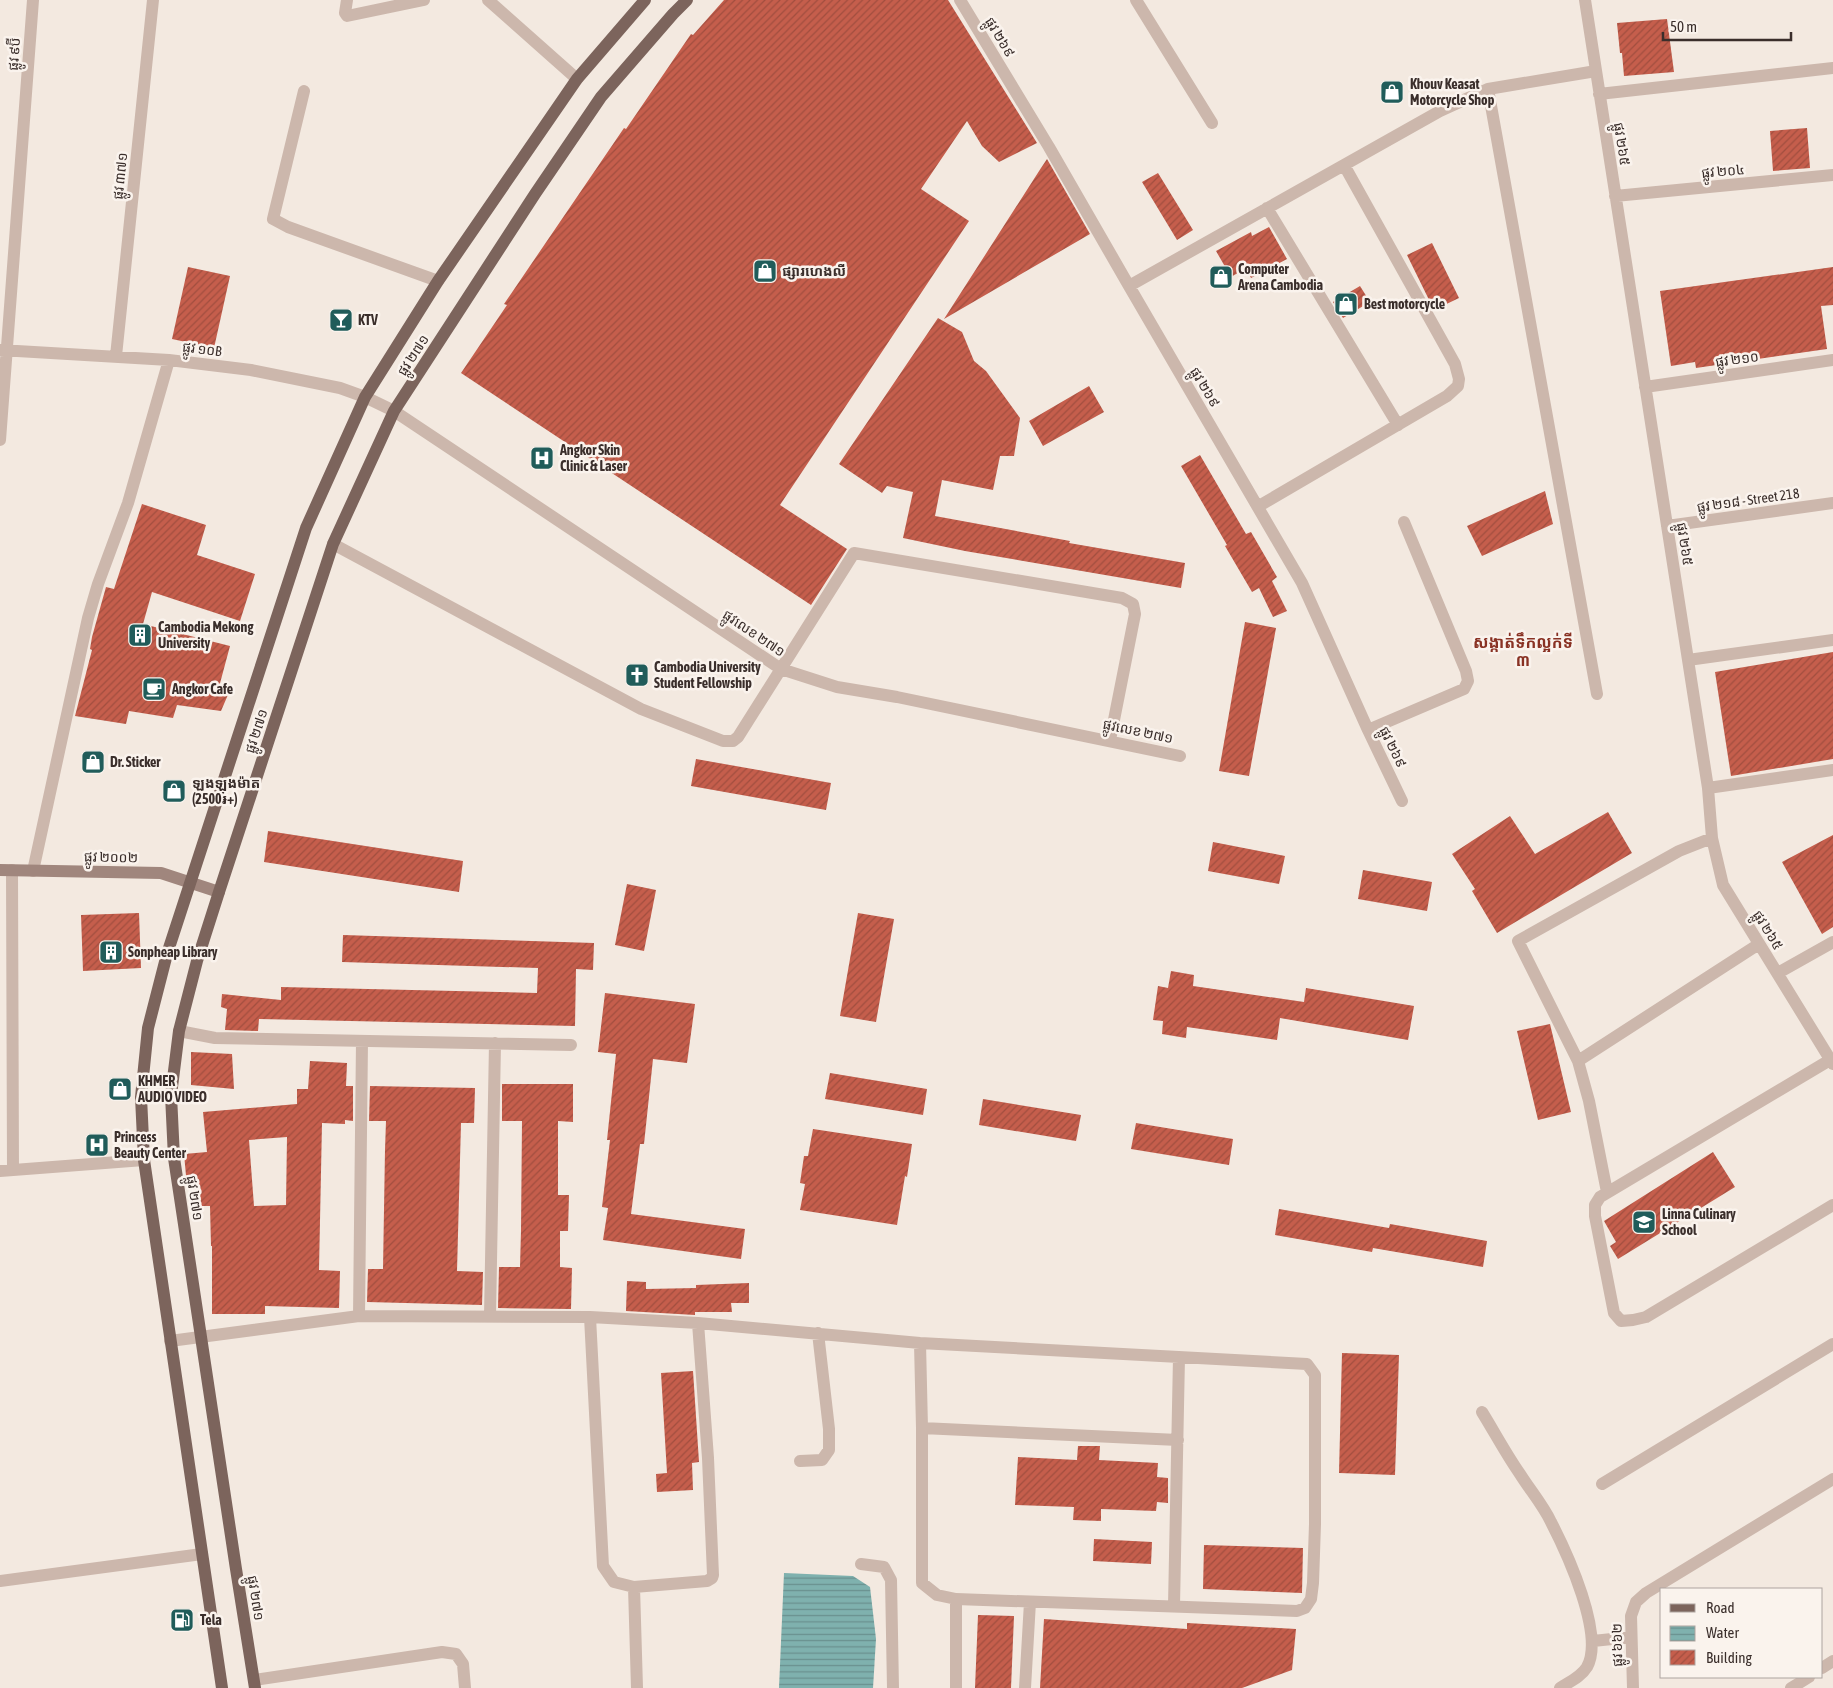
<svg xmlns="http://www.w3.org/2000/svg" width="1833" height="1688" font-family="'Asap Condensed','Noto Sans Khmer',sans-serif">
	<defs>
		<pattern id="water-rules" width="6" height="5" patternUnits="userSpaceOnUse" patternTransform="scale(1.25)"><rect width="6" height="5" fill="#7fb1ae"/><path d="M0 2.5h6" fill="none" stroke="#69908e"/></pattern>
		<pattern id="building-hatch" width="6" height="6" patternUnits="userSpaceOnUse" patternTransform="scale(1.25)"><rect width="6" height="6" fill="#c55e4c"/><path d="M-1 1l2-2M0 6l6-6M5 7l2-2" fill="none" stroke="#a14e3f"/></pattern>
	</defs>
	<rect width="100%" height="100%" fill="#f3e9e0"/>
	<path fill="url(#water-rules)" d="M784,1573L853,1576L870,1587L876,1639L873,1688H779Z"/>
	<path fill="url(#building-hatch)" fill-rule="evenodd" d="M724,0H948L1037,143L999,162L982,146L967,121L921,189L969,221L780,505L847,549L811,605L461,373L507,305L504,304L624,128L626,129L691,34L693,35Z
		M1667,19L1674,72L1624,76L1622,53H1620L1617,23Z
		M1807,128L1810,168L1773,171L1770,131Z
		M1047,159L1090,234L944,319L1041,168Z
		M1158,173L1193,230L1177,240L1142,182Z
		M1269,227L1287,259L1251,278L1246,268L1231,277L1216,251L1251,232L1252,236Z
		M1432,243L1459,298L1434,310L1407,255Z
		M188,267L230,276L214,348L172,339Z
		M1833,267V305L1821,306L1827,349L1696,368L1695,362L1671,366L1660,291Z
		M1360,286L1370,302L1343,318L1333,302Z
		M938,318L962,332L974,361L986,371L1020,418L1014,456H1000L993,490L942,480L935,516L1070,541L1069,543L1185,563L1181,588L965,551L903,538L913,492L887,486L882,493L839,464Z
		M1089,386L1104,412L1043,446L1029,421Z
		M1200,455L1246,534L1251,532L1277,577L1272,581L1287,611L1273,617L1259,588L1252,592L1225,546L1227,545L1181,466Z
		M1545,491L1553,524L1482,556L1467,526Z
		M142,504L206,525L197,555L255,574L240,621L152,592L143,624L230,646L219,687L230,690L221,711L177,705L173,718L129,711L126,724L75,716L92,650L90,649L92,637L106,587L114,589Z
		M1245,622L1276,628L1249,776L1219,771Z
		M1833,652V759L1731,776L1715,672Z
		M696,759L831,783L826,810L691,786Z
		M1608,812L1632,853L1497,933L1472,891L1475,889L1452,854L1510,816L1535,854Z
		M268,831L463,861L459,892L264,862Z
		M1833,835V927L1822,934L1782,862Z
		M1213,842L1285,856L1279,884L1208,871Z
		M1363,870L1432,882L1427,911L1358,899Z
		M627,884L656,890L644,951L615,945Z
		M139,913L141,968L83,971L81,915Z
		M858,913L894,919L876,1022L840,1016Z
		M343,935L594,943L593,970L576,969L575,1026L259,1019L258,1031L225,1030L227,1009L221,1007L222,994L281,1000V987L537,993L538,968L342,962Z
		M1171,971L1194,975L1193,986L1304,1002L1306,988L1414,1006L1408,1040L1280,1018L1277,1040L1187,1027L1186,1038L1162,1034L1163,1021L1153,1020L1158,986L1168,988Z
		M605,993L695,1004L687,1063L653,1059L644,1144H640L631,1214L745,1229L741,1259L603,1240L608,1208L602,1207L610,1140H607L616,1054L598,1052Z
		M1550,1024L1571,1112L1538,1120L1517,1031Z
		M191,1052L232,1054L234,1089L191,1085Z
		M310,1061L347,1063L346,1086H353V1121L345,1120V1124L322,1123L319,1270L340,1271L339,1308L265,1306V1314H212V1246H211L210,1206H197L195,1185L187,1186L184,1154L207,1152L203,1112L297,1104V1089H308ZM287,1137L286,1205L254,1206L249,1140Z
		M830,1073L927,1089L923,1115L825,1099Z
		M502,1084H573V1122L558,1121V1195H569L568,1231H560V1267L572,1268L571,1309L498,1308L499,1267H520L521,1231L522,1121H502Z
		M370,1086L475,1088L474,1123H461L457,1271L483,1272L482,1305L367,1302L368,1269H383L385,1150L386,1121H369Z
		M983,1099L1081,1115L1076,1141L979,1125Z
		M1136,1123L1233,1139L1229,1165L1131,1149Z
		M813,1129L912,1144L907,1177L905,1176L897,1225L800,1210L805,1184L800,1183L804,1156H808Z
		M1713,1152L1735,1187L1618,1259L1610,1246L1616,1242L1604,1221Z
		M1279,1209L1389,1228L1390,1224L1487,1241L1483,1267L1373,1248L1372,1252L1275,1235Z
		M627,1281L646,1282V1289L696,1288V1285L749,1283V1303H731L732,1312H695V1315L626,1311Z
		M1342,1353L1399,1355L1395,1475L1339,1473Z
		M693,1371L699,1462L692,1463L693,1490L657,1492L656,1474L667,1473L661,1373Z
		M1078,1446H1100L1099,1460L1158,1463L1157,1477L1168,1478V1503L1157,1502L1156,1511L1101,1509V1521L1073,1520L1074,1507L1015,1505L1018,1457L1077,1460Z
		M1094,1539L1152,1542L1151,1564L1093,1561Z
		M1204,1545L1303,1548L1302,1593L1203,1589Z
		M978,1615L1014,1616L1011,1688H975Z
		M1044,1619L1187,1629V1623L1296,1629L1292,1670L1242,1688H1040Z"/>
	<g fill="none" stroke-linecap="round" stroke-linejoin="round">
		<path stroke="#ccb7ac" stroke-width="12" d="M347,0L345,13L347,16L424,0
			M488,0L577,79
			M960,0L1049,147L1129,286L1302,583L1368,730L1402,801
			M1136,0L1212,123
			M1585,0L1708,788L1712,838L1723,885L1833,1064
			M1488,89L1597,694
			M304,91L273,219L288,227L438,281
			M1599,94L1833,68
			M1615,196L1833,175
			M1267,208L1398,425
			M1129,286L1440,111L1488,89L1596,71
			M0,350L169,360L251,370L340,388L365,397L394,411L781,669L837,687L897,697L1180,756
			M116,356L153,0
			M1645,387L1833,360
			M0,440L33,0
			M1259,506L1447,396L1458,386L1459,379L1455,364L1344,165
			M1667,526L1833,503
			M333,544L641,709L723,741H733L738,737L854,553L1122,598L1133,604L1135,614L1110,740
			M1688,660L1833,640
			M1368,730L1464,689L1468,681L1466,671L1404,522
			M1708,788L1833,770
			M12,870L13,1170
			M33,871L88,618L98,584L128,503L169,360
			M1778,973L1833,942
			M179,1031L215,1038L571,1045
			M1830,1060L1600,1197L1595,1205V1216L1614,1313L1621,1321L1633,1320L1646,1317L1833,1205
			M1578,1061L1759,944
			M0,1171L144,1160
			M1607,1192L1589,1101L1578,1061L1518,941L1679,851L1712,838
			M359,1316L362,1041
			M490,1316L495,1043
			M590,1317L603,1566L614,1582L634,1587L707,1581L712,1578L713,1575L708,1458L698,1323
			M170,1341L359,1316L590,1317L698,1323L920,1343L1307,1364L1315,1375V1524L1313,1583L1311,1599L1305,1608L1297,1611L956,1599L937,1595L922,1583V1428L920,1343
			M1482,1412C1495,1433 1506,1454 1520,1474C1530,1490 1543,1505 1551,1522C1567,1553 1605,1635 1587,1667C1581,1677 1569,1682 1560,1688
			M922,1428L1178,1440
			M800,1461L822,1460L829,1450V1429L818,1333
			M1602,1484L1833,1344
			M861,1564L884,1567L891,1580L893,1688
			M0,1581L202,1554
			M634,1587L637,1688
			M1174,1606L1179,1357
			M1593,1641L1631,1637
			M1822,1668L1833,1661
			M254,1680L442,1652L456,1654L463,1664L465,1688
			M956,1688V1599
			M1025,1688L1030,1602
			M1633,1688L1631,1616L1636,1602L1646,1593L1833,1479
			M1791,1688L1809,1677"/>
		<path stroke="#a0867d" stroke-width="12" d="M0,870L161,873L219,892"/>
		<path stroke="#7c645c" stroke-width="12" d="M222,1688L144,1160L141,1097L148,1028L167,954L306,528L365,397L438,281L577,79L645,0
			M255,1688L236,1569L174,1158L171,1095L179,1031L197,961L219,892L333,544L394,411L535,194L601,97L673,14L687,0"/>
	</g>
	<defs>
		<g id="shop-square" transform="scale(1.25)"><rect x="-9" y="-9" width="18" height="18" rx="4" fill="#205c5a" stroke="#faf3ed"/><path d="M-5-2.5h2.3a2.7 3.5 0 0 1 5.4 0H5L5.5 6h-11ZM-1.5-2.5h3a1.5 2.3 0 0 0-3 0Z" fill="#fff"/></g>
		<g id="bar-square" transform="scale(1.25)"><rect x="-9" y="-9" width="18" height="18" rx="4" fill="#205c5a" stroke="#faf3ed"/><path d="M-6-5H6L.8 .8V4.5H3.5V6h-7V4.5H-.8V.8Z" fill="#fff"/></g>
		<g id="hospital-square" transform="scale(1.25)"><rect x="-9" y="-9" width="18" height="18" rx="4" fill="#205c5a" stroke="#faf3ed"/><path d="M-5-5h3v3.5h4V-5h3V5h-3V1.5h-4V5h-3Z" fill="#fff"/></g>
		<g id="building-square" transform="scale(1.25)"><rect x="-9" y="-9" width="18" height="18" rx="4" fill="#205c5a" stroke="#faf3ed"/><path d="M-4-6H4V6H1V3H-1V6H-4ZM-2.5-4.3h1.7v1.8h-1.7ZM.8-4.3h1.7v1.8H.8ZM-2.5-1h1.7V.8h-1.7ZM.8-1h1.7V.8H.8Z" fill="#fff"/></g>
		<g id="church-square" transform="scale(1.25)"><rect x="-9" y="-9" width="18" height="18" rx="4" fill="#205c5a" stroke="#faf3ed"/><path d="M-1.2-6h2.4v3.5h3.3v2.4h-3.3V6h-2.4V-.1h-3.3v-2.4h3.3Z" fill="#fff"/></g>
		<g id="cafe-square" transform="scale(1.25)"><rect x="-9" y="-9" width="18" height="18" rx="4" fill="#205c5a" stroke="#faf3ed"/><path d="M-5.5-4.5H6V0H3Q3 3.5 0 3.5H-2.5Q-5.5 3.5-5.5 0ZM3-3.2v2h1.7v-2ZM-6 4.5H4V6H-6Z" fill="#fff"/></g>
		<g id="school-square" transform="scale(1.25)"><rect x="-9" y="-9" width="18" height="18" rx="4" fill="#205c5a" stroke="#faf3ed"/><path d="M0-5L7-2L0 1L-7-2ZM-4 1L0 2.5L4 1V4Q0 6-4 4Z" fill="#fff"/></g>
		<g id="fuel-square" transform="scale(1.25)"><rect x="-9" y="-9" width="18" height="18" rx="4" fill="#205c5a" stroke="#faf3ed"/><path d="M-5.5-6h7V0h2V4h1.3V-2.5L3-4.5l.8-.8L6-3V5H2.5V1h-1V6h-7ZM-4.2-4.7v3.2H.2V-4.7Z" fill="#fff"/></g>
	</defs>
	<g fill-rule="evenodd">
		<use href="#shop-square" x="1392" y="92"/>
		<use href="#shop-square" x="765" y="271"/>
		<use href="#shop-square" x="1221" y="277"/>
		<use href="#shop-square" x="1346" y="304"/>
		<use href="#bar-square" x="341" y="320"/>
		<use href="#hospital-square" x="542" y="458"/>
		<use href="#building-square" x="140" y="635"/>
		<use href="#church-square" x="637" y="675"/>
		<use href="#cafe-square" x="154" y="689"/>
		<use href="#shop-square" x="93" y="762"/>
		<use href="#shop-square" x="174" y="791"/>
		<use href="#building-square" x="111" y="952"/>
		<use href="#shop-square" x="120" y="1089"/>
		<use href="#hospital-square" x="97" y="1145"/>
		<use href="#school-square" x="1644" y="1222"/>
		<use href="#fuel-square" x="182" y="1620"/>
	</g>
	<g text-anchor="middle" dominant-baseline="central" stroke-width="5" stroke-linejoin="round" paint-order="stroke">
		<g font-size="14" fill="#3a2e2b" stroke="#faf3ed">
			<text transform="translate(1000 37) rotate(59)">ផ្លូវ ២៦៩</text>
			<text transform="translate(14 54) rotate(-86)">ផ្លូវ ៩ប៊ី</text>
			<text transform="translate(1622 144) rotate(81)">ផ្លូវ ២៦៥</text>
			<text transform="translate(1723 171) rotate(-5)">ផ្លូវ ២០៤</text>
			<text transform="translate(120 176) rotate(-84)">ផ្លូវ ៣៧១</text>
			<text transform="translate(202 349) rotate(7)">ផ្លូវ ១០B</text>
			<text transform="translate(413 355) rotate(-57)">ផ្លូវ ២៧១</text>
			<text transform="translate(1737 359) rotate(-8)">ផ្លូវ ២១០</text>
			<text transform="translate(1205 387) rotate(59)">ផ្លូវ ២៦៩</text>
			<text transform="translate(1748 500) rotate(-8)">ផ្លូវ ២១៨ - Street 218</text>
			<text transform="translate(1685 544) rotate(81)">ផ្លូវ ២៦៥</text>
			<text transform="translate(754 633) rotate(34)">ផ្លូវលេខ ២៧១</text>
			<text transform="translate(256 731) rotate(-72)">ផ្លូវ ២៧១</text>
			<text transform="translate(1138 731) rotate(12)">ផ្លូវលេខ ២៧១</text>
			<text transform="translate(1393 747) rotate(64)">ផ្លូវ ២៦៩</text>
			<text transform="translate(111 857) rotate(1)">ផ្លូវ ២០០២</text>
			<text transform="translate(1768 930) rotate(58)">ផ្លូវ ២៦៥</text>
			<text transform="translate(195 1198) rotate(81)">ផ្លូវ ២៧១</text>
			<text transform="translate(256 1598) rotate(81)">ផ្លូវ ២៧១</text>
			<text transform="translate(1617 1645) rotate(-91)">ផ្លូវ ៦៦២</text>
		</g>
		<g font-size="14" font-weight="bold" fill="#3a2e2b" stroke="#faf3ed" text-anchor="start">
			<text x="1410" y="84">Khouv Keasat<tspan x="1410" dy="16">Motorcycle Shop</tspan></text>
			<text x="1238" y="269">Computer<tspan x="1238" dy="16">Arena Cambodia</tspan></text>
			<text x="782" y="271">ផ្សារហេងលី</text>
			<text x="1364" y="304">Best motorcycle</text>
			<text x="358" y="320">KTV</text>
			<text x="560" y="450">Angkor Skin<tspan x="560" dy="16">Clinic &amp; Laser</tspan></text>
			<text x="158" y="627">Cambodia Mekong<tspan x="158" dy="16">University</tspan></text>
			<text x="654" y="667">Cambodia University<tspan x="654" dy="16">Student Fellowship</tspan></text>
			<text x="172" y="689">Angkor Cafe</text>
			<text x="110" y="762">Dr. Sticker</text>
			<text x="192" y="783">ឡុងឡុងម៉ាត<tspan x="192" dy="16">(2500៛+)</tspan></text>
			<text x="128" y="952">Sonpheap Library</text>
			<text x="138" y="1081">KHMER<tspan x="138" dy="16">AUDIO VIDEO</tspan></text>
			<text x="114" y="1137">Princess<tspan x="114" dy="16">Beauty Center</tspan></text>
			<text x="1662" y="1214">Linna Culinary<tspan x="1662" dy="16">School</tspan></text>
			<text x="200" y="1620">Tela</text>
		</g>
		<g font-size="16" font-weight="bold" fill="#893224" stroke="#faf3ed">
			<text x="1523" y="642">សង្កាត់ទឹកល្អក់ទី<tspan x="1523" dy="18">៣</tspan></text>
		</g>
	</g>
	<rect x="1660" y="1588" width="162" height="90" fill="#faf3ed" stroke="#ada49f"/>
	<rect x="1670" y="1604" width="25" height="8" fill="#7c645c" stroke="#ada49f"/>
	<text x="1706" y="1613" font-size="15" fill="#3a2e2b">Road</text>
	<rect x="1670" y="1626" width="25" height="15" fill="url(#water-rules)" stroke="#ada49f"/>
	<text x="1706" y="1638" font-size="15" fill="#3a2e2b">Water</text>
	<rect x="1670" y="1650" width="25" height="15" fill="url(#building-hatch)" stroke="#ada49f"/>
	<text x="1706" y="1663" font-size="15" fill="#3a2e2b">Building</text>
	<path d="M1663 32v8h128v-8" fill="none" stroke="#3a2e2b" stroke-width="2.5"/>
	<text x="1670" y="32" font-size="15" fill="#3a2e2b" stroke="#faf3ed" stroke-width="4" paint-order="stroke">50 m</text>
</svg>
